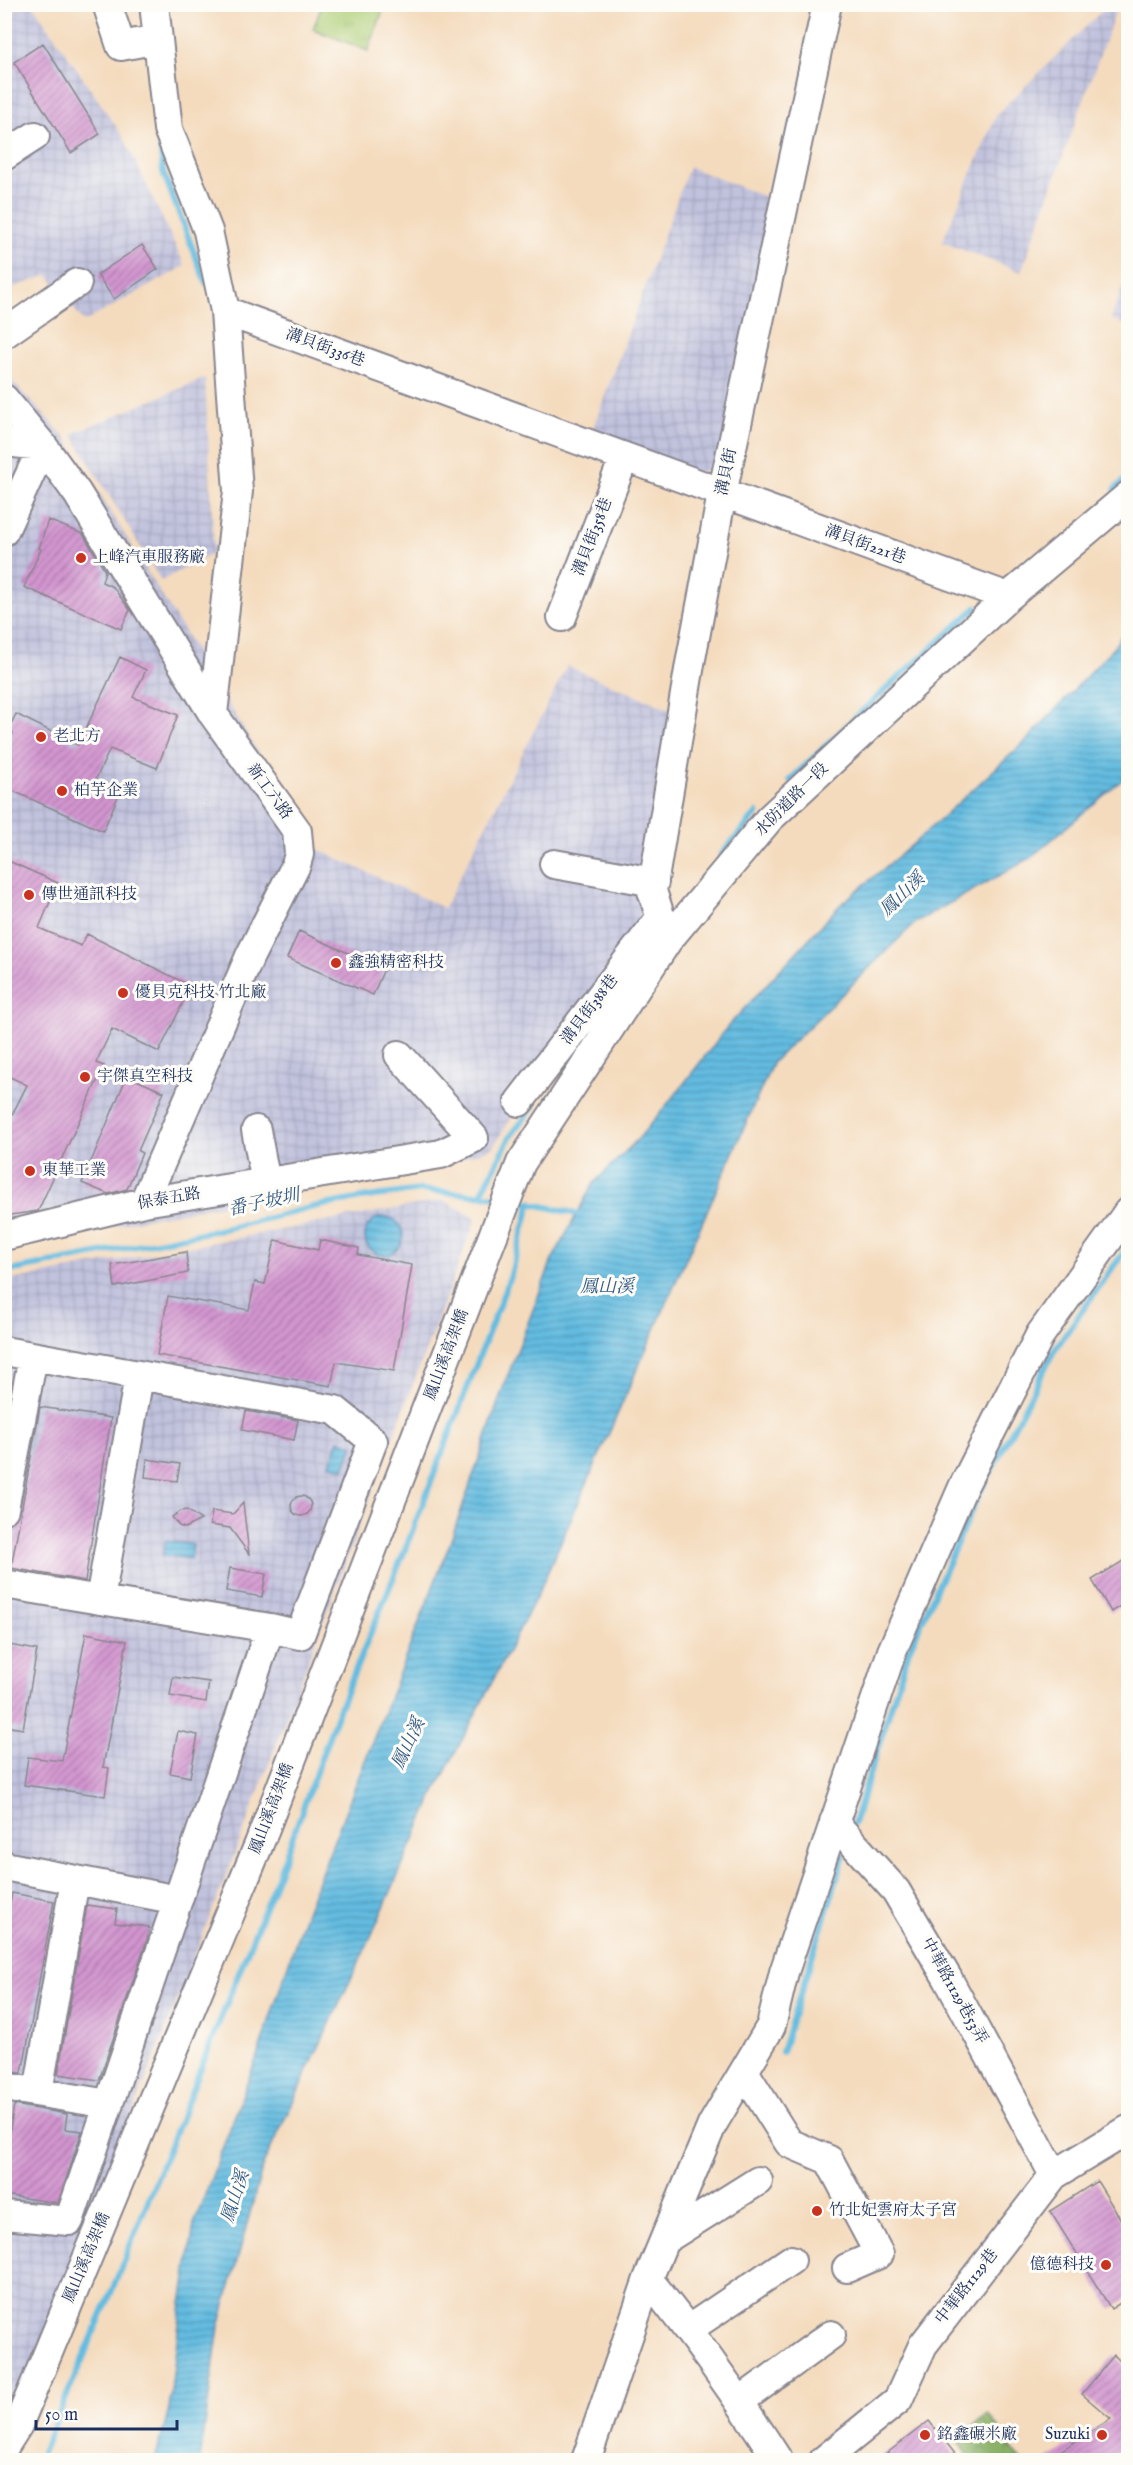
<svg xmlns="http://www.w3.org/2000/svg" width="1133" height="2465" font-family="'IM FELL English','Noto Serif TC',serif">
	<defs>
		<pattern id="industrial-grid" width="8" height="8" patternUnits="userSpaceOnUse" patternTransform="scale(1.5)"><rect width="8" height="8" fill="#c1c2dd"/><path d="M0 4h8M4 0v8" fill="none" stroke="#a5a7c0"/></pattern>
		<pattern id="grass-tufts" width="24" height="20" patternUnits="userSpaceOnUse" patternTransform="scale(1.5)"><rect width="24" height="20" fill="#adcd75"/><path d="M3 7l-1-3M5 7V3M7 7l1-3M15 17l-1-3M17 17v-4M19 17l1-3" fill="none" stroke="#94b068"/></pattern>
		<pattern id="forest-crowns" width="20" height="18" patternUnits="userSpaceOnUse" patternTransform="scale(1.5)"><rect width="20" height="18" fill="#8ab066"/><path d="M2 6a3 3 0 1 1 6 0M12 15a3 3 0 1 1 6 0" fill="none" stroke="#709057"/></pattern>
		<pattern id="water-rules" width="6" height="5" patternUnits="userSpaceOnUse" patternTransform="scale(1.5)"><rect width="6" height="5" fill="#63bce0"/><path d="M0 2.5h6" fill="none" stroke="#5199b9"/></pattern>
		<pattern id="building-hatch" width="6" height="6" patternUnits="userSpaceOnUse" patternTransform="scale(1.5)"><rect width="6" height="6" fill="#d395cf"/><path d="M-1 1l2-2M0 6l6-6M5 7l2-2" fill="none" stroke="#aa7aab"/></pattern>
	</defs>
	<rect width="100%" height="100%" fill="#fdfcf7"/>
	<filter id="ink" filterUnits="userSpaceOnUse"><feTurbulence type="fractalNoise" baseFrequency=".0167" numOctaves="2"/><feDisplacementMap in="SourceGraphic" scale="12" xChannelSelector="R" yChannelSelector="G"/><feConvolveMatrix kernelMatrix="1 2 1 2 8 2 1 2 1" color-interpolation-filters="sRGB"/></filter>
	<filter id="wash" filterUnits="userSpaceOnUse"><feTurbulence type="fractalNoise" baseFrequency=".008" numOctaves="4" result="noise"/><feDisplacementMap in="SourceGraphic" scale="24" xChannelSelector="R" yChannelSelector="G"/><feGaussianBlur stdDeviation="1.35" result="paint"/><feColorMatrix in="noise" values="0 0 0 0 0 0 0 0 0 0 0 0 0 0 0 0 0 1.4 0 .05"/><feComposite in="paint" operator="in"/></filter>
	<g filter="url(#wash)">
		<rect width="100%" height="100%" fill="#f4dbbe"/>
		<path fill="url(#industrial-grid)" d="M28,5H33L124,138L185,266L84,322L48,275L5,291L4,13Z
			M1108,5H1118L1021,272L942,242L997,114Z
			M689,167L776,201L723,465L692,474L592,431Z
			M1128,273V326L1111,319Z
			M5,374L65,437L317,849L444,908L567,666L673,711L639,921L492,1148L438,1166L149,1218L5,1250Z
			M205,378L214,552L161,581L72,434Z
			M443,1200L476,1218L239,1843L9,2426L5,2433V1281Z"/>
		<path fill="url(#grass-tufts)" stroke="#647e6a" stroke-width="1.5" d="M322,5H385L368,51L313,29Z"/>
		<path fill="url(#forest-crowns)" stroke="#527062" stroke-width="1.5" d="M988,2414L1021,2460H971L957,2439Z"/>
		<path fill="url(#water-rules)" stroke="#3f769f" stroke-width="1.5" d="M1128,625V775L1029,859L916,922L773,1062L538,1594L436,1790L368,1943L263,2165L219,2327L200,2460H155L169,2409L178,2331L194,2224L258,2054L304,1917L450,1543L503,1388L552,1260L593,1184L639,1138L679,1090L729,1025L840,905L913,844L1028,739L1114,647Z
			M365 1236a19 19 0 1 1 38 0a19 19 0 1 1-38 0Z
			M339,1440L353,1445L344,1469L330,1464Z
			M165,1541L193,1545L191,1559L163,1555Z"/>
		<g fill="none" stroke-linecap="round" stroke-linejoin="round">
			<path stroke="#63bce0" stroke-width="6" d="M160,142L163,172L206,283
				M1115,489L1128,477
				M790,780L873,701L976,608
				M721,855L757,813
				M481,1194L510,1137L533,1107
				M516,1200L582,1215
				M4,1272L228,1228L318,1206L368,1197L420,1190L500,1197
				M854,1823L909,1650L979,1494L1055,1349L1128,1246
				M782,2052L844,1856
				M39,2460L109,2298L286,1855L336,1717L405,1550L511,1274L531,1202"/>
		</g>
		<g id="blocks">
			<path fill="url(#building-hatch)" d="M43,43L100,134L71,153L14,62Z
				M142,245L158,269L114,299L97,275Z
				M48,520L83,534L105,571L102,582L113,587L130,610L121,629L24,587L41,549L39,548Z
				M120,657L146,670L133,697L178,715L157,768L110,749L94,783L119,794L103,831L4,787V753L13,733L8,730L16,714L78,745Z
				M4,859L58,883L39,928L81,946L87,934L191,986L159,1052L112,1029L96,1063L104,1066L38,1211L4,1216V1131L27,1085L4,1074Z
				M299,931L384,969L373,995L287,958Z
				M127,1076L164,1092L138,1151L142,1153L127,1189L108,1194L82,1183Z
				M275,1240L318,1250L320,1240L359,1248L358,1255L412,1265L394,1371L336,1362L331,1386L157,1355L168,1296L249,1310L255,1282L265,1284Z
				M186,1252L188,1273L115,1287L112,1265Z
				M40,1407L111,1418L85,1581L11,1568Z
				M246,1411L298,1420L294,1440L242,1430Z
				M147,1459L180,1464L177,1481L145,1477Z
				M291 1506a10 10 0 1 1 20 0a10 10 0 1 1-20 0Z
				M243,1503L249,1554L230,1528L210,1525L212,1511L233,1514Z
				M187,1510L201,1520L185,1528L179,1526L172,1517L181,1511Z
				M1128,1558V1601L1111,1612L1092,1580Z
				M230,1568L266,1574L262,1597L226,1591Z
				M86,1633L127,1641L103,1767L109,1768L105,1796L24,1785L28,1757L62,1761Z
				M4,1644L37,1650L23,1729L4,1726Z
				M173,1677L209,1682L206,1702L170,1696Z
				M178,1731L198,1735L190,1777L170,1773Z
				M12,1893L54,1901L22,2073L4,2071V1936Z
				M87,1905L117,1909L115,1923L149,1927L147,1940L99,2080L58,2074Z
				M14,2105L67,2114L65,2129L82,2131L58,2203L4,2195V2167Z
				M1097,2181L1128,2231V2298L1111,2309L1050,2211Z
				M1114,2355L1128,2369V2460H1046L1111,2419L1082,2394Z
				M929,2421L960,2460H878Z"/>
		</g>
	</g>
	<g filter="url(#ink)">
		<use href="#blocks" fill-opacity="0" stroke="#88858e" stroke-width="1.5"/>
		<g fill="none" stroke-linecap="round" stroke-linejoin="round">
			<g stroke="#88858e" stroke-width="32">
				<path id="minor" d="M107,4L121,46L158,39
					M154,4L168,129L208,231L225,311L238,491L213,714
					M4,156L35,136
					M225,311L1008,597
					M4,334L77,283
					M4,399L43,446L4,531
					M4,442L43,446L77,493L213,714L297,831L299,854L296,865L250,956L144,1202
					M562,617L624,458
					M554,864L654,882
					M668,940L652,891L690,664L722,494L827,4
					M519,1102L661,917
					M256,1130L266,1183
					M4,1236L144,1202L441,1154L474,1138L399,1055
					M4,1351L335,1410L373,1441L300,1635L270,1628L69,2221L4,2215
					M4,1509L33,1357
					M4,1584L270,1628
					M100,1600L139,1376
					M834,1822L896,1891L948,1979L1054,2175
					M4,1866L178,1900
					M745,2073L789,2143L829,2160L879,2254L847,2268
					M4,2087L109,2104
					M38,2092L75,1880
					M666,2239L758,2181
					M648,2279C695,2337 738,2398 778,2460
					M689,2329L791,2260
					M740,2401L831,2335
					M4,2447L18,2425L259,1844L521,1163L668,940L769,819L1008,597L1128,496
					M586,2460L648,2279L712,2125L771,2026L784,1972L892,1651L963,1487L1040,1335L1128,1212
					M824,2460L898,2400L923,2345L1054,2175L1128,2130"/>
			</g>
			<use href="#minor" stroke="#fff" stroke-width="28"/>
		</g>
	</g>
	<g fill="#c8321e" stroke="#fdfcf7" stroke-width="2">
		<circle cx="81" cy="558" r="6"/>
		<circle cx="41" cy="737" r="6"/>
		<circle cx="62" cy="791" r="6"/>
		<circle cx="29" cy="895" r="6"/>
		<circle cx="336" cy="963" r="6"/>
		<circle cx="123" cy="993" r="6"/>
		<circle cx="85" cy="1077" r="6"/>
		<circle cx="30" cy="1171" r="6"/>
		<circle cx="817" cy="2211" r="6"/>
		<circle cx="1106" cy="2265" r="6"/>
		<circle cx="925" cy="2435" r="6"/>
		<circle cx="1102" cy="2435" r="6"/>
	</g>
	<g text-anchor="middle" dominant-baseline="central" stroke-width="6" stroke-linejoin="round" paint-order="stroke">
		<g font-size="16" fill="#1b2f5e" stroke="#fdfcf7">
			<text transform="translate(325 348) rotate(20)">溝貝街336巷</text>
			<text transform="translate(727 472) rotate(-78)">溝貝街</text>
			<text transform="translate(593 537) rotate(-69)">溝貝街358巷</text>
			<text transform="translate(865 545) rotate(20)">溝貝街221巷</text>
			<text transform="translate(269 792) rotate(54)">新工六路</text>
			<text transform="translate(792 800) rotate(-45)">水防道路一段</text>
			<text transform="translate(590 1010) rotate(-53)">溝貝街388巷</text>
			<text transform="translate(169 1199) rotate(-10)">保泰五路</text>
			<text transform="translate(447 1355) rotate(-69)">鳳山溪高架橋</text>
			<text transform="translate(272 1809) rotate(-69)">鳳山溪高架橋</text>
			<text transform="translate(954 1991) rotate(61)">中華路1129巷53弄</text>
			<text transform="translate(87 2258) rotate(-67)">鳳山溪高架橋</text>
			<text transform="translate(967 2287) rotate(-52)">中華路1129巷</text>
		</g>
		<g font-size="16" fill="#1b2f5e" stroke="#fdfcf7" text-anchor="start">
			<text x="93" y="558">上峰汽車服務廠</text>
			<text x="53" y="737">老北方</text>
			<text x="74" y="791">柏芋企業</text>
			<text x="41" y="895">傳世通訊科技</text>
			<text x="348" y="963">鑫強精密科技</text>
			<text x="135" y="993">優貝克科技 竹北廠</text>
			<text x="97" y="1077">宇傑真空科技</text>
			<text x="42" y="1171">東華工業</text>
			<text x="829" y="2211">竹北妃雲府太子宮</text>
			<text x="1094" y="2265" text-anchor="end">億德科技</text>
			<text x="937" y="2435">銘鑫碾米廠</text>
			<text x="1090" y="2435" text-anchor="end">Suzuki</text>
		</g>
		<g font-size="18" font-style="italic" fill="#315985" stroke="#fdfcf7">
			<text transform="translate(903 895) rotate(-44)">鳳山溪</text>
			<text transform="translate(264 1203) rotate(-12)">番子坡圳</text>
			<text x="607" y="1287">鳳山溪</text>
			<text transform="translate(409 1744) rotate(-65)">鳳山溪</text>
			<text transform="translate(236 2197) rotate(-72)">鳳山溪</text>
		</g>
	</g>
	<rect width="1133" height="2465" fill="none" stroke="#fdfcf7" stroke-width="24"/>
	<path d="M36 2420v9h141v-9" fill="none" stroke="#1b2f5e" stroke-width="3"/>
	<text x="45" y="2420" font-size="18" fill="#1b2f5e" stroke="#fdfcf7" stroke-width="4.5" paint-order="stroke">50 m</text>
</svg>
